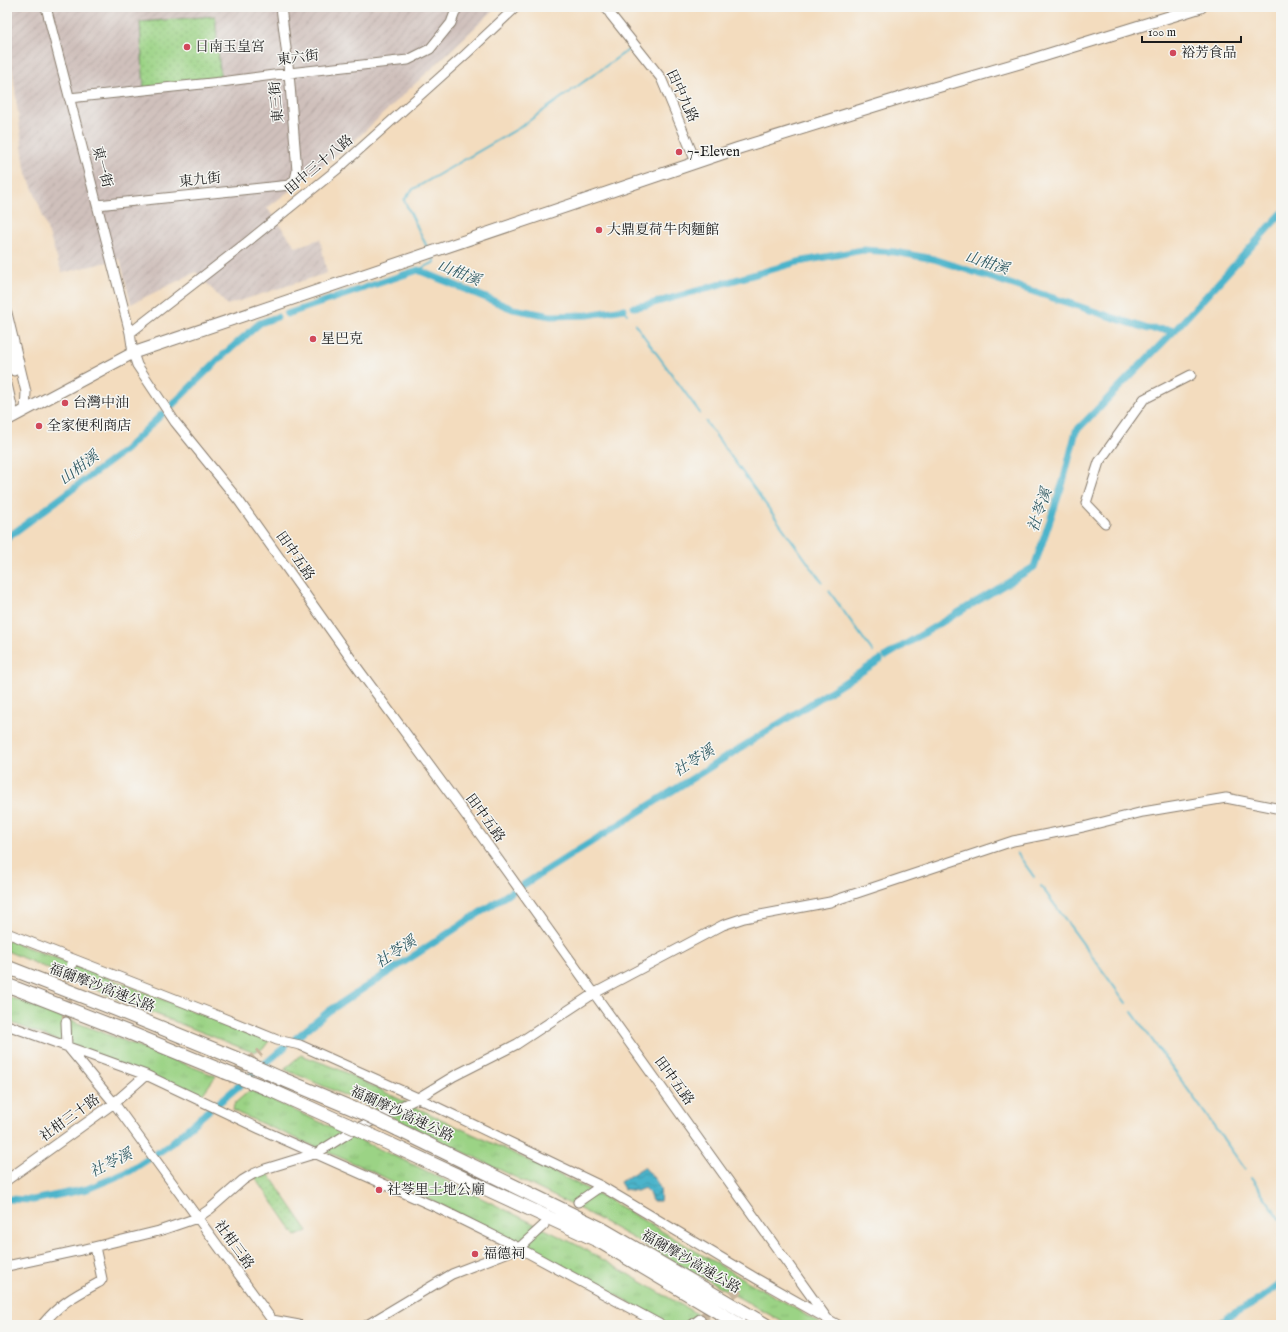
<svg xmlns="http://www.w3.org/2000/svg" width="1288" height="1332" font-family="'IM FELL English','Noto Serif TC',serif">
	<defs>
		<pattern id="industrial-furrows" width="10" height="10" patternUnits="userSpaceOnUse"><rect width="10" height="10" fill="#cfc0bb"/><path d="M-1 1l2-2M0 10L10 0M9 11l2-2" fill="none" stroke="#b1a4a0"/></pattern>
		<pattern id="grass-tufts" width="24" height="20" patternUnits="userSpaceOnUse"><rect width="24" height="20" fill="#9bd385"/><path d="M3 7l-1-3M5 7V3M7 7l1-3M15 17l-1-3M17 17v-4M19 17l1-3" fill="none" stroke="#85b572"/></pattern>
		<pattern id="park-dots" width="8" height="8" patternUnits="userSpaceOnUse"><rect width="8" height="8" fill="#9bd385"/><path d="M2 2h.1M6 6h.1" fill="none" stroke="#85b572" stroke-width="1.8" stroke-linecap="round"/></pattern>
		<pattern id="water-waves" width="16" height="10" patternUnits="userSpaceOnUse"><rect width="16" height="10" fill="#4cb4cb"/><path d="M0 5q4-4 8 0t8 0" fill="none" stroke="#3e92a4"/></pattern>
	</defs>
	<rect width="100%" height="100%" fill="#f6f6f2"/>
	<filter id="ink" filterUnits="userSpaceOnUse"><feTurbulence type="fractalNoise" baseFrequency=".025" numOctaves="2"/><feDisplacementMap in="SourceGraphic" scale="8" xChannelSelector="R" yChannelSelector="G"/><feConvolveMatrix kernelMatrix="1 2 1 2 8 2 1 2 1" color-interpolation-filters="sRGB"/></filter>
	<filter id="wash" filterUnits="userSpaceOnUse"><feTurbulence type="fractalNoise" baseFrequency=".012" numOctaves="4" result="noise"/><feDisplacementMap in="SourceGraphic" scale="16" xChannelSelector="R" yChannelSelector="G"/><feGaussianBlur stdDeviation="0.9" result="paint"/><feColorMatrix in="noise" values="0 0 0 0 0 0 0 0 0 0 0 0 0 0 0 0 0 1.4 0 .05"/><feComposite in="paint" operator="in"/></filter>
	<g filter="url(#wash)">
		<rect width="100%" height="100%" fill="#f3dcbe"/>
		<path fill="url(#industrial-furrows)" d="M7,7H497L353,142L267,208L296,247L320,239L327,273L227,305L196,272L131,304L120,259L62,273L38,202L25,169L9,43H7Z"/>
		<path fill="url(#grass-tufts)" stroke="#5c7850" d="M7,940L75,965L269,1041L263,1049L252,1052L120,1000L7,951Z
			M7,996L216,1076L201,1096L7,1021Z
			M301,1055L336,1068L413,1106L568,1179L607,1199L745,1280L783,1301L822,1325H788L584,1211L376,1109L284,1069Z
			M250,1090L414,1165L581,1247L716,1325H671L519,1243L369,1170L240,1114L233,1110L234,1104Z"/>
		<path fill="url(#park-dots)" stroke="#5c7850" d="M215,16L221,82L144,90L140,22Z
			M265,1169L308,1231L296,1236L253,1174Z"/>
		<path fill="url(#water-waves)" stroke="#346874" d="M644,1167C654,1179 663,1184 660,1201H652L649,1193L644,1188L637,1191L624,1189L620,1182Z"/>
		<g fill="none" stroke-linecap="round" stroke-linejoin="round">
			<path stroke="#4cb4cb" stroke-width="2" d="M427,247L404,200L412,190L519,128L631,48L604,12
				M418,270L435,262L433,258
				M624,309L627,314
				M635,324L700,413
				M706,422L822,582
				M829,591L873,652
				M1017,853L1034,877
				M1041,886L1126,1003
				M1132,1012L1245,1169
				M1251,1178L1281,1220"/>
			<path stroke="#4cb4cb" stroke-width="7" d="M634,307L647,305L798,262L863,250L895,252L934,259L1148,329L1175,330
				M287,314L418,270L513,309L551,316L588,315L624,309
				M171,406L220,358L260,323L277,317
				M7,538L125,450L162,414
				M886,656L1034,567L1063,482L1076,431L1175,330L1281,214
				M523,885L880,660
				M296,1038L329,1011L513,891
				M216,1105L285,1047
				M7,1199L33,1200L87,1189L130,1171L168,1146L209,1110
				M1217,1325L1229,1316L1260,1299L1281,1283"/>
		</g>
	</g>
	<g filter="url(#ink)">
		<g fill="none" stroke-linecap="round" stroke-linejoin="round">
			<path stroke="#c8b69e" stroke-width="9" stroke-dasharray="9 4.5" stroke-linecap="butt" d="M66,1022L69,975
				M227,1080L260,1052
				M700,1319L741,1288"/>
			<g stroke="#887c6d" stroke-width="11">
				<path id="minor" d="M46,7L130,333L133,353L137,365L175,422L239,501L359,670L482,837L826,1317
					M606,7L611,15L661,78L696,162
					M69,98L221,82L289,73L408,60L430,49L451,23L457,7
					M97,205L290,185L295,179L297,171L289,73L281,7
					M7,313L26,392L25,411
					M130,333L246,243L340,167L466,54L516,7
					M7,342L14,371
					M7,384L14,415
					M1105,523L1086,503L1099,462L1144,399L1191,375
					M7,933L211,1013L277,1040L300,1045L418,1098L601,1186L757,1279L838,1325
					M69,975L73,959
					M66,1022L67,1046L114,1103L272,1320L299,1325
					M7,1025L146,1075L260,1129L440,1209L519,1248L661,1325
					M7,1180L114,1103L146,1075
					M578,1202L601,1186
					M7,1266L81,1250L159,1231L197,1218L210,1209L243,1180L253,1174L265,1169L317,1153L352,1131L418,1098L454,1076L517,1044L593,994L723,925L744,918L830,902L1013,841L1083,827L1143,812L1226,798L1281,809
					M42,1325C60,1303 76,1295 100,1282L102,1279L95,1247
					M367,1325L452,1274L519,1248L544,1225
					M692,1325L700,1319"/>
			</g>
			<g stroke="#887c6d" stroke-width="13">
				<path id="major" d="M7,420L133,353L739,148L913,94L1030,60L1201,7"/>
			</g>
			<g stroke="#887c6d" stroke-width="15">
				<path id="highway" d="M7,967L115,1009L240,1060
					M7,985L125,1031L225,1072
					M280,1078L366,1114
					M266,1088L348,1125
					M397,1129L602,1229L766,1325
					M381,1140L599,1241L740,1325"/>
			</g>
			<use href="#minor" stroke="#fff" stroke-width="9"/>
			<use href="#major" stroke="#fff" stroke-width="11"/>
			<use href="#highway" stroke="#fff" stroke-width="13"/>
			<g stroke="#887c6d" stroke-width="15" stroke-linecap="butt">
				<path id="highway-bridge" d="M240,1060L280,1078
					M225,1072L266,1088
					M366,1114L397,1129
					M348,1125L381,1140"/>
			</g>
			<use href="#highway-bridge" stroke="#fff" stroke-width="13"/>
		</g>
	</g>
	<g fill="#d1495b" stroke="#f6f6f2" stroke-width="1.5">
		<circle cx="187" cy="47" r="4"/>
		<circle cx="1173" cy="53" r="4"/>
		<circle cx="679" cy="152" r="4"/>
		<circle cx="599" cy="230" r="4"/>
		<circle cx="313" cy="339" r="4"/>
		<circle cx="65" cy="403" r="4"/>
		<circle cx="39" cy="426" r="4"/>
		<circle cx="379" cy="1190" r="4"/>
		<circle cx="475" cy="1254" r="4"/>
	</g>
	<g text-anchor="middle" dominant-baseline="central" stroke-width="3" stroke-linejoin="round" paint-order="stroke">
		<g font-size="14" fill="#1c1c1c" stroke="#f6f6f2" text-anchor="start">
			<text x="195" y="47">日南玉皇宮</text>
			<text x="1181" y="53">裕芳食品</text>
			<text x="687" y="152">7-Eleven</text>
			<text x="607" y="230">大鼎夏荷牛肉麵館</text>
			<text x="321" y="339">星巴克</text>
			<text x="73" y="403">台灣中油</text>
			<text x="47" y="426">全家便利商店</text>
			<text x="387" y="1190">社苓里土地公廟</text>
			<text x="483" y="1254">福德祠</text>
		</g>
		<g font-size="14" fill="#1c1c1c" stroke="#f6f6f2">
			<text transform="translate(298 58) rotate(-7)">東六街</text>
			<text transform="translate(682 96) rotate(65)">田中九路</text>
			<text transform="translate(277 102) rotate(-95)">東三街</text>
			<text transform="translate(319 165) rotate(-40)">田中三十八路</text>
			<text transform="translate(102 167) rotate(75)">東一街</text>
			<text transform="translate(200 180) rotate(-6)">東九街</text>
			<text transform="translate(295 556) rotate(55)">田中五路</text>
			<text transform="translate(485 818) rotate(54)">田中五路</text>
			<text transform="translate(102 988) rotate(21)">福爾摩沙高速公路</text>
			<text transform="translate(674 1081) rotate(54)">田中五路</text>
			<text transform="translate(402 1114) rotate(25)">福爾摩沙高速公路</text>
			<text transform="translate(70 1118) rotate(-36)">社柑三十路</text>
			<text transform="translate(234 1245) rotate(54)">社柑三路</text>
			<text transform="translate(691 1262) rotate(30)">福爾摩沙高速公路</text>
		</g>
		<g font-size="15" font-style="italic" fill="#2f5962" stroke="#f6f6f2">
			<text transform="translate(987 263) rotate(18)">山柑溪</text>
			<text transform="translate(459 273) rotate(22)">山柑溪</text>
			<text transform="translate(79 468) rotate(-37)">山柑溪</text>
			<text transform="translate(1040 510) rotate(-71)">社苓溪</text>
			<text transform="translate(694 761) rotate(-32)">社苓溪</text>
			<text transform="translate(396 952) rotate(-33)">社苓溪</text>
			<text transform="translate(111 1163) rotate(-26)">社苓溪</text>
		</g>
	</g>
	<rect width="1288" height="1332" fill="none" stroke="#f6f6f2" stroke-width="24"/>
	<path d="M1142 36v6h99v-6" fill="none" stroke="#1c1c1c" stroke-width="2"/>
	<text x="1148" y="36" font-size="12" fill="#1c1c1c" stroke="#f6f6f2" stroke-width="3" paint-order="stroke">100 m</text>
</svg>
